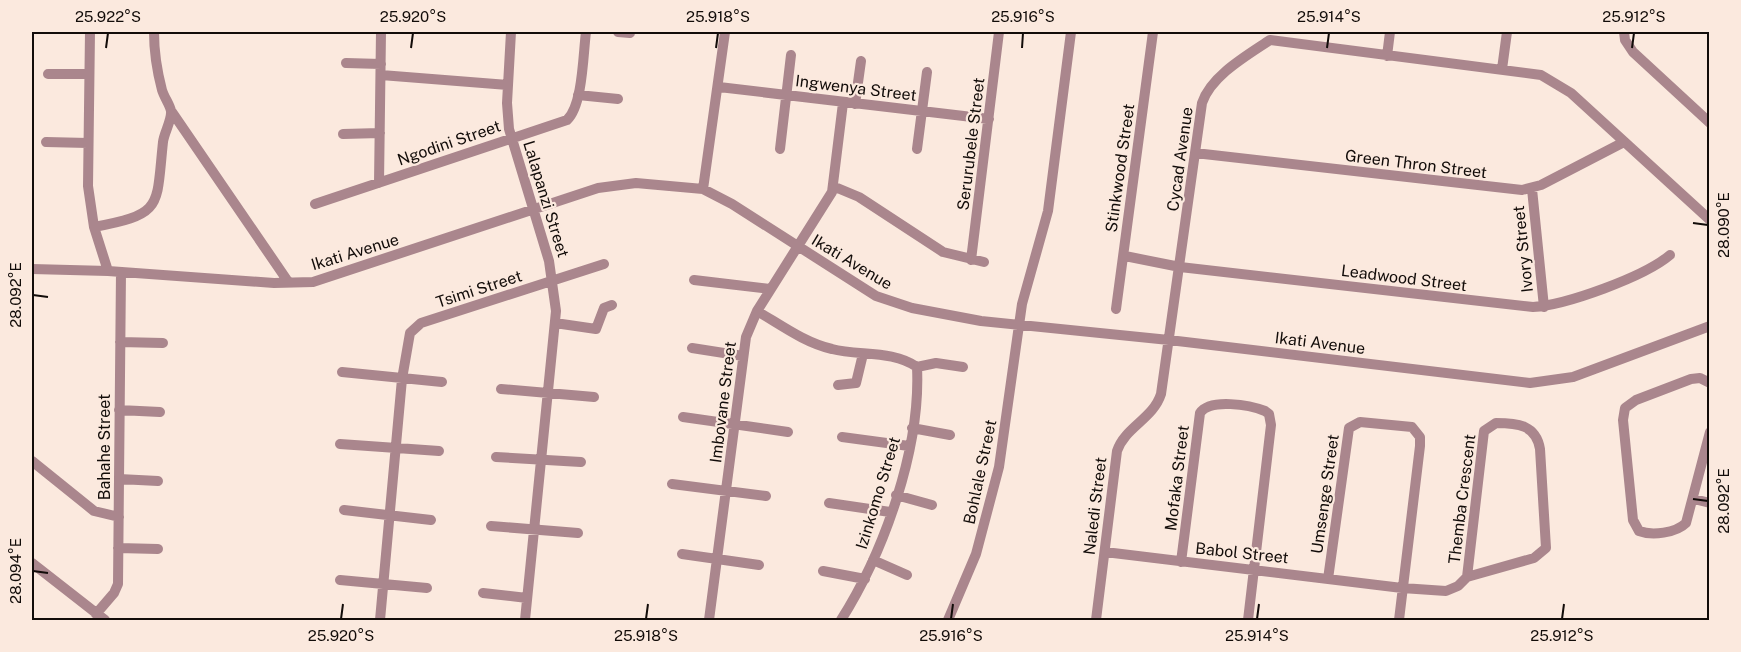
<svg xmlns="http://www.w3.org/2000/svg" width="1741" height="652" font-family="'Public Sans',sans-serif">
	<rect width="100%" height="100%" fill="#fbe9de"/>
	<g fill="none" stroke-linecap="round" stroke-linejoin="round">
		<path stroke="#aa868d" stroke-width="10" d="M90,32L88,186L94,227L108,271
			M511,32L507,103L509,129L549,261L556,311L525,620
			M618,32L630,33
			M1624,32L1625,40L1633,52L1710,123
			M1387,56L1390,32
			M346,63L381,64
			M1502,69L1507,32
			M48,74H89
			M381,75L508,85
			M719,87L989,119
			M578,95L618,99
			M855,104L861,61
			M172,112L289,283
			M343,134L380,133
			M46,142L88,143
			M780,149L791,55
			M917,149L927,72
			M1195,153L1522,190L1541,185L1624,142
			M379,183L381,32
			M835,187L859,197L943,252L984,262
			M703,189L725,32
			M1532,189L1544,307
			M315,204L567,120C583,105 583,54 586,32
			M94,227C164,214 156,207 163,142C164,133 172,120 171,111C170,105 164,97 162,90C157,71 154,52 154,32
			M1125,256L1180,267L1533,307C1566,305 1644,277 1670,255
			M971,260L999,32
			M32,269L108,271L274,283L313,282L598,188L636,183L703,189L732,204L876,296L912,308L981,321L1169,340L1530,383L1573,377L1710,326
			M694,280L770,289
			M1116,309L1153,32
			M757,311C781,325 805,343 832,349C859,356 893,350 917,367
			M555,323L596,329L604,308L612,305
			M120,342L163,343
			M692,348L743,356
			M917,367L936,363L963,367
			M342,372L442,382
			M1710,383L1700,378L1691,379L1636,400L1625,408L1623,420L1633,520L1639,531C1652,536 1676,533 1686,523L1710,432
			M838,385L856,383L863,354
			M501,389L594,397
			M119,410L160,412
			M683,417L788,432
			M912,428L950,435
			M842,437L909,446
			M340,444L439,451
			M496,457L581,462
			M32,461L94,511L119,517
			M119,479L158,481
			M672,484L766,496
			M896,495L932,505
			M1694,499L1710,503
			M829,503L890,512
			M344,510L431,520
			M491,526L578,533
			M118,548L158,549
			M1105,552L1402,588L1446,591L1458,586L1467,577L1534,558L1546,548L1540,449C1536,425 1518,423 1496,423L1484,431L1467,577
			M682,554L759,565
			M873,560L907,575
			M1181,562L1200,413C1210,398 1250,405 1265,411L1269,414L1271,425L1248,620
			M32,563L105,620
			M823,571L865,579
			M1328,579L1349,428L1360,422L1412,427L1420,437V446L1399,620
			M340,580L427,588
			M483,593L527,598
			M96,614L114,593L118,584L121,272
			M380,620L402,379L410,333L421,323L604,264
			M709,620L746,337L757,311L832,192L843,103
			M841,620C884,552 921,449 917,367
			M948,620L976,554L999,467L1022,304L1048,211L1071,32
			M1096,620L1117,451C1125,427 1153,419 1161,394L1202,103C1211,76 1246,56 1270,40L1541,75L1571,93L1710,220"/>
	</g>
	<path fill="none" stroke="#120c09" stroke-width="2" d="M106,48L108,33M411,48L413,33M716,48L718,33M1022,48L1023,33M1327,48L1329,33M1632,48L1634,33M1693,223L1708,225M33,295L48,297M1693,499L1708,501M33,571L48,573M341,619L343,604M646,619L648,604M951,619L953,604M1257,619L1259,604M1562,619L1564,604"/>
	<g text-anchor="middle" dominant-baseline="central" stroke-width="4.5" stroke-linejoin="round" paint-order="stroke">
		<g font-size="16" fill="#120c09" stroke="#fbe9de">
			<text transform="translate(856 88) rotate(7)">Ingwenya Street</text>
			<text transform="translate(449 143) rotate(-19)">Ngodini Street</text>
			<text transform="translate(971 144) rotate(-83)">Serurubele Street</text>
			<text transform="translate(1180 159) rotate(-82)">Cycad Avenue</text>
			<text transform="translate(1416 164) rotate(7)">Green Thron Street</text>
			<text transform="translate(1120 168) rotate(-82)">Stinkwood Street</text>
			<text transform="translate(546 199) rotate(73)">Lalapanzi Street</text>
			<text transform="translate(1523 249) rotate(-96)">Ivory Street</text>
			<text transform="translate(355 252) rotate(-17)">Ikati Avenue</text>
			<text transform="translate(852 262) rotate(31)">Ikati Avenue</text>
			<text transform="translate(1404 278) rotate(7)">Leadwood Street</text>
			<text transform="translate(479 289) rotate(-18)">Tsimi Street</text>
			<text transform="translate(1320 343) rotate(7)">Ikati Avenue</text>
			<text transform="translate(723 402) rotate(-83)">Imbovane Street</text>
			<text transform="translate(104 447) rotate(-90)">Bahahe Street</text>
			<text transform="translate(980 472) rotate(-78)">Bohlale Street</text>
			<text transform="translate(1177 478) rotate(-83)">Mofaka Street</text>
			<text transform="translate(878 493) rotate(-73)">Izinkomo Street</text>
			<text transform="translate(1325 494) rotate(-82)">Umsenge Street</text>
			<text transform="translate(1462 499) rotate(-83)">Themba Crescent</text>
			<text transform="translate(1095 506) rotate(-83)">Naledi Street</text>
			<text transform="translate(1242 553) rotate(6)">Babol Street</text>
		</g>
	</g>
	<rect width="1741" height="652" fill="none" stroke="#fbe9de" stroke-width="66"/>
	<rect x="33" y="33" width="1675" height="586" fill="none" stroke="#120c09" stroke-width="2"/>
	<g font-size="15" text-anchor="middle" fill="#120c09">
		<text x="108" y="22">25.922°S</text>
		<text x="413" y="22">25.920°S</text>
		<text x="718" y="22">25.918°S</text>
		<text x="1023" y="22">25.916°S</text>
		<text x="1329" y="22">25.914°S</text>
		<text x="1634" y="22">25.912°S</text>
		<text transform="translate(1724 225) rotate(-90)" y="5">28.090°E</text>
		<text transform="translate(16 295) rotate(-90)" y="5">28.092°E</text>
		<text transform="translate(1724 501) rotate(-90)" y="5">28.092°E</text>
		<text transform="translate(16 571) rotate(-90)" y="5">28.094°E</text>
		<text x="341" y="641">25.920°S</text>
		<text x="646" y="641">25.918°S</text>
		<text x="951" y="641">25.916°S</text>
		<text x="1257" y="641">25.914°S</text>
		<text x="1562" y="641">25.912°S</text>
	</g>
</svg>
